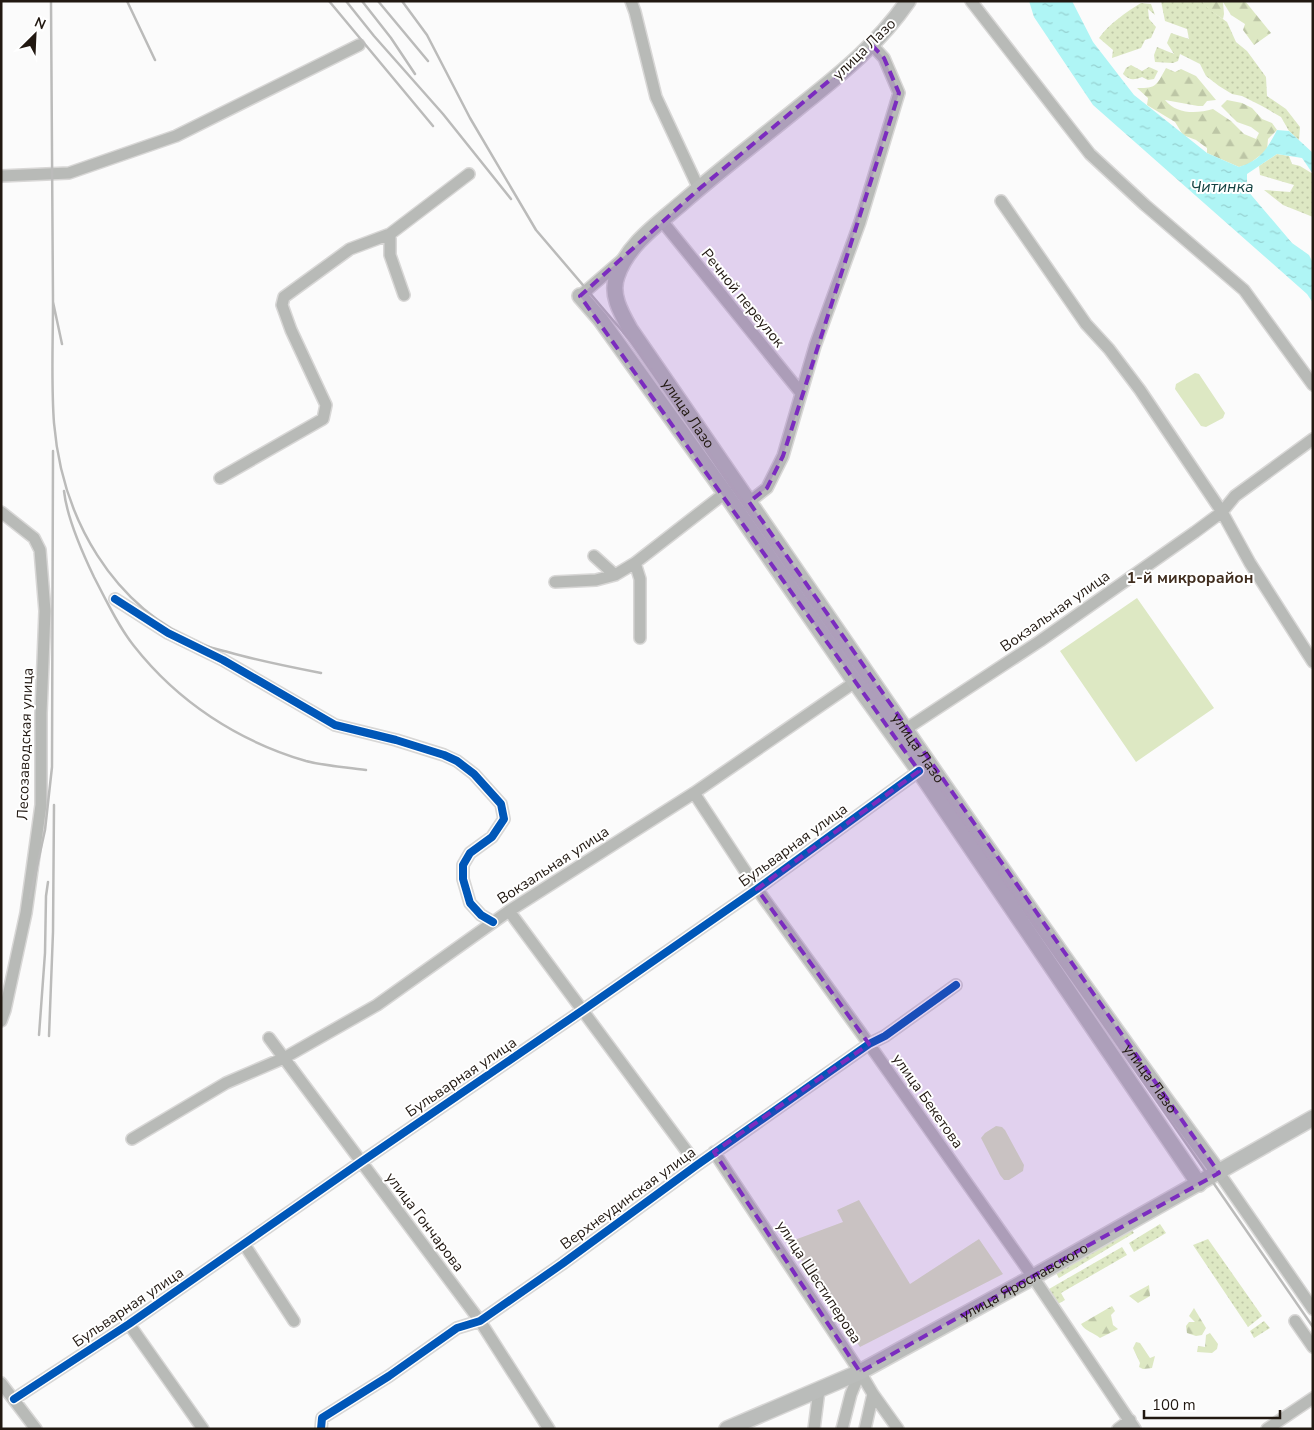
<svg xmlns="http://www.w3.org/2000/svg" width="1314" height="1430" font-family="'Nunito Sans',sans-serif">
	<defs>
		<pattern id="grass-dots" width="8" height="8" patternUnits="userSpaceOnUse" patternTransform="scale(1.25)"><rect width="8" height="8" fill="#dde8c3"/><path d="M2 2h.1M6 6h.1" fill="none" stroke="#bdc6a6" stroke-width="1.8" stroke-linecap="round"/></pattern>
		<pattern id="forest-firs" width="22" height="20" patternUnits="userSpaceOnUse" patternTransform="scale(1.25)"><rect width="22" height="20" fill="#dde8c3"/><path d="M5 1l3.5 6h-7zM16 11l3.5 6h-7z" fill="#bdc6a6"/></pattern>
		<pattern id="water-ripples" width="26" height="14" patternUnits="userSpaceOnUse" patternTransform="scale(1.25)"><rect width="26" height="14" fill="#aff5f5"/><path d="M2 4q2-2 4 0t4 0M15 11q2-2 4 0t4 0" fill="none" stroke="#96d1d1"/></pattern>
	</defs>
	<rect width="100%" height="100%" fill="#fbfbfb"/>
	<path fill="url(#grass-dots)" d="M1161,1H1202L1209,9L1227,22L1236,42L1247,51L1266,77L1267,96L1286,109L1300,127L1299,140L1289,131L1281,117L1262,106L1242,96L1232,94L1219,86L1206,76L1200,64L1180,54L1178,61L1173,63L1155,62L1154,55L1157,47L1174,54L1167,43L1171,33L1189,39L1187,29L1165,21Z
		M1141,3L1151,4L1155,15L1148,9L1149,19L1156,27L1151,38L1145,40L1141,48L1112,58L1113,50L1099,38C1110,23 1125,13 1141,3Z
		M1131,65L1142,71L1149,67L1158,71L1154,79L1148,80L1142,77C1134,80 1130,81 1123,74L1126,68Z
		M1277,154L1289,156L1292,164L1300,166L1313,174V217L1283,205L1264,190L1290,192L1294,185L1260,175L1259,166Z
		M1160,1224L1166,1233L1134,1252L1129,1243Z
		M1132,1230L1134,1233L1059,1278L1054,1270Z
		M1208,1239L1262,1316L1248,1327L1193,1245Z
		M1122,1247L1127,1255L1061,1293L1065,1300L1058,1304L1049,1289Z
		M1264,1321L1270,1328L1254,1338L1250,1331Z"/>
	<path fill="url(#forest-firs)" d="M1202,1H1245L1271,33L1254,45L1243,30L1245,24L1231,15L1223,2L1224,14L1223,19L1208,9Z
		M1166,68L1175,72L1181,69L1196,76L1216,100L1207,101L1203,106H1198L1165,100C1176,114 1196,114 1213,109L1231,121L1244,134L1256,139L1259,133L1251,127L1237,122L1221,106L1227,100L1242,103L1252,108L1262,119L1272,123L1277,130L1268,139L1267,150L1249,164L1239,167L1207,153V148L1196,140L1183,135L1175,122L1147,105L1148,98L1137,88C1157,89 1157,84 1166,68Z
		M1149,1285L1150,1296L1138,1303L1129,1296Z
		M1112,1306L1115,1311L1111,1315L1113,1325L1118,1329L1100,1338C1093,1332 1086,1332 1081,1324Z
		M1194,1308L1206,1328L1202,1335L1196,1336L1187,1333L1186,1326L1189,1322H1195L1189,1316Z
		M1210,1333L1218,1344L1217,1349L1212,1353L1197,1352L1198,1346L1205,1347L1206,1335Z
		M1136,1342L1140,1343L1150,1358L1155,1356L1152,1368L1143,1369L1139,1367L1140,1363L1133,1348Z"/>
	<path fill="#dde8c3" d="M1195,373L1199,374L1225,413L1223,418L1206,427L1201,426L1175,389L1176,384Z
		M1137,598L1214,708L1136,762L1060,651Z
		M996,1126L1002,1127L1005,1130L1024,1165L1023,1171L1009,1180H1004L1000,1175L981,1138L985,1133Z
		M859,1200L910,1284L979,1239L1003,1274L860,1347L789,1242L843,1222L837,1210Z"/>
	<path fill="url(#water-ripples)" d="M1029,1H1072L1093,42L1134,95L1207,153L1239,167C1261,160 1267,149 1277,130L1289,131L1313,153V174L1302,158L1277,154L1247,174V190L1292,243L1309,255L1313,263V303L1307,294L1093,105L1034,17Z"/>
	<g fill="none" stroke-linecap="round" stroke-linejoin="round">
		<g stroke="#d8d7d6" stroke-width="14">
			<path id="minor" d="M631,1L635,12L656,97L699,189
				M971,1L1090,154L1145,205L1244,290L1313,385
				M1,176L69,173L176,136L359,45
				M1001,201L1086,324L1109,349L1140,390L1222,512L1250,563L1313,662
				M662,221L801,393
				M390,234V255L404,295
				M580,296L623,259
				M220,478L323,419L326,405L291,330L282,305L284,297L350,249L390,234L469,174
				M749,502L767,488L783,456L815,346L860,222L899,93L884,58L872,45
				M1,512L34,538L40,550L45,611L41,713V805L26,913L5,1010L1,1021
				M594,556L615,575
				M635,563L640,579V638
				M555,582L596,580L615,575L635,563L725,493
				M115,599L168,633L223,660L335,725L396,740L444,755L457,761L474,774L501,804L504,819L492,837L470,853L463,865V879L470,903L481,915L493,922
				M906,729L1040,641L1195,532L1222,512L1235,496L1313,439
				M694,793L757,889L869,1044L1033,1277L1135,1429
				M509,911L697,1165
				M269,1038L480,1321L549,1429
				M132,1139L226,1083L284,1058L377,1005L509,911L694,793L855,682
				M714,1152L860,1372L873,1394L898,1429
				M1219,1173L1313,1309
				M244,1244L294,1321
				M1295,1321L1313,1347
				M129,1324L203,1429
				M1,1383L36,1429
				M14,1399L129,1324L361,1162L583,1010L757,889L919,771
				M321,1429L322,1418L389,1376L457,1328L480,1321L562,1264L697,1165L869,1044L885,1036L956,985
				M814,1429L819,1390
				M842,1429L851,1394L860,1372
				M865,1429L873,1394
				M1118,1429L1130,1420
				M1267,1429L1313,1398"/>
		</g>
		<g stroke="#d8d7d6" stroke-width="18">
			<g id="major">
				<path id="s1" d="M908,1C880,42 842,73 803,104C763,137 721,169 682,203C659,223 627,245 617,276C610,294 621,313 630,329C825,611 1016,896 1219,1173"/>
				<path d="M580,296L600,319L725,493L855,682L919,771L1199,1184"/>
				<path id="s2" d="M727,1429L860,1372L1033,1277L1313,1118"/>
			</g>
		</g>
		<use href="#minor" stroke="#b8bab7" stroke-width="11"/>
		<use href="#major" stroke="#babcba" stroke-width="15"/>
		<path stroke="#bbbbba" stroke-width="2.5" d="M51,1L53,302L62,344
			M127,1L155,60
			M329,1L433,126
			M346,1L374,36L443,114L511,199
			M362,1L391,38L415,74
			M378,1L428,61
			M402,1L427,35L470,118L536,230L635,346L1313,1327
			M53,302C53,342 51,383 54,423C62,518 112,607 203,645C211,648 220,650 228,652C259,661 290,667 321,673
			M64,491C67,519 82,552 94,577C106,600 118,626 134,646C178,702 238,741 306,761C325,766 346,767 366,770
			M30,898L45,830L52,767L53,451
			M39,1035L45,953L46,896L48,882
			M49,1036L53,932L54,805"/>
		<g stroke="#fff" stroke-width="11">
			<path id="cycleway" d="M115,599L168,633L223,660L335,725L396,740L444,755L457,761L474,774L501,804L504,819L492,837L470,853L463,865V879L470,903L481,915L493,922
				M14,1399L129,1324L361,1162L583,1010L757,889L919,771
				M321,1429L322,1418L389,1376L457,1328L480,1321L562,1264L697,1165L869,1044L885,1036L956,985"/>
		</g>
		<use href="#cycleway" stroke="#0057b8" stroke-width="8"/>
	</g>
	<path fill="#7b2cbf" fill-opacity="0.2" stroke="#7b2cbf" stroke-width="4" stroke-dasharray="10 6" stroke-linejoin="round" d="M872,45L884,58L899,93L783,456L767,488L749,502L1219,1173L860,1372L714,1152L869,1044L757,889L919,771L580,296L699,189Z"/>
	<g text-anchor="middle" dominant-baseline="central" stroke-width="4" stroke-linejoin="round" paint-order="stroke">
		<g font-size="15" fill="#211811" stroke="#fff">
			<text transform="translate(864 49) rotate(-44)">улица Лазо</text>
			<text transform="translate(743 298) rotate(51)">Речной переулок</text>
			<text stroke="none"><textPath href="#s1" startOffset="562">улица Лазо</textPath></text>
			<text transform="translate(1055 611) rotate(-35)">Вокзальная улица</text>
			<text transform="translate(25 744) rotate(-88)">Лесозаводская улица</text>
			<text stroke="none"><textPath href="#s1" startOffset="968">улица Лазо</textPath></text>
			<text transform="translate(793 845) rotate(-36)">Бульварная улица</text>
			<text transform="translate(553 865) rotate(-33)">Вокзальная улица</text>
			<text transform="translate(461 1077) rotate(-34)">Бульварная улица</text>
			<text stroke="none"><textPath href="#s1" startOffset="1372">улица Лазо</textPath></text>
			<text transform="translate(928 1101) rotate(55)">улица Бекетова</text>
			<text transform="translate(628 1198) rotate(-36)">Верхнеудинская улица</text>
			<text transform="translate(425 1222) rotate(53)">улица Гончарова</text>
			<text transform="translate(819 1282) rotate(57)">улица Шестиперова</text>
			<text stroke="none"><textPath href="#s2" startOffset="332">улица Ярославского</textPath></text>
			<text transform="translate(128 1307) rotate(-34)">Бульварная улица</text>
		</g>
		<g font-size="16" font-style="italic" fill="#144342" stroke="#fff">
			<text x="1222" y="187">Читинка</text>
		</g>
		<g font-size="16" font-weight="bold" fill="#402d1e" stroke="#fff">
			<text x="1190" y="578">1-й микрорайон</text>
		</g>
	</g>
	<rect width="1314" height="1430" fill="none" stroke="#211811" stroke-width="5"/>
	<g transform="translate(35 35) rotate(24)" stroke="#ffffff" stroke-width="4" paint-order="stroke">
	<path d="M0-4L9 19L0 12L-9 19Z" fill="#211811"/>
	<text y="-8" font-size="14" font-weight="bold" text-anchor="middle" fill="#211811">N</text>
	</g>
	<path d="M1144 1410v8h136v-8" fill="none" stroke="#211811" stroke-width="2.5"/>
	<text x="1152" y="1410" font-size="15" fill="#211811" stroke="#ffffff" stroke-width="4" paint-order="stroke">100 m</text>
</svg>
